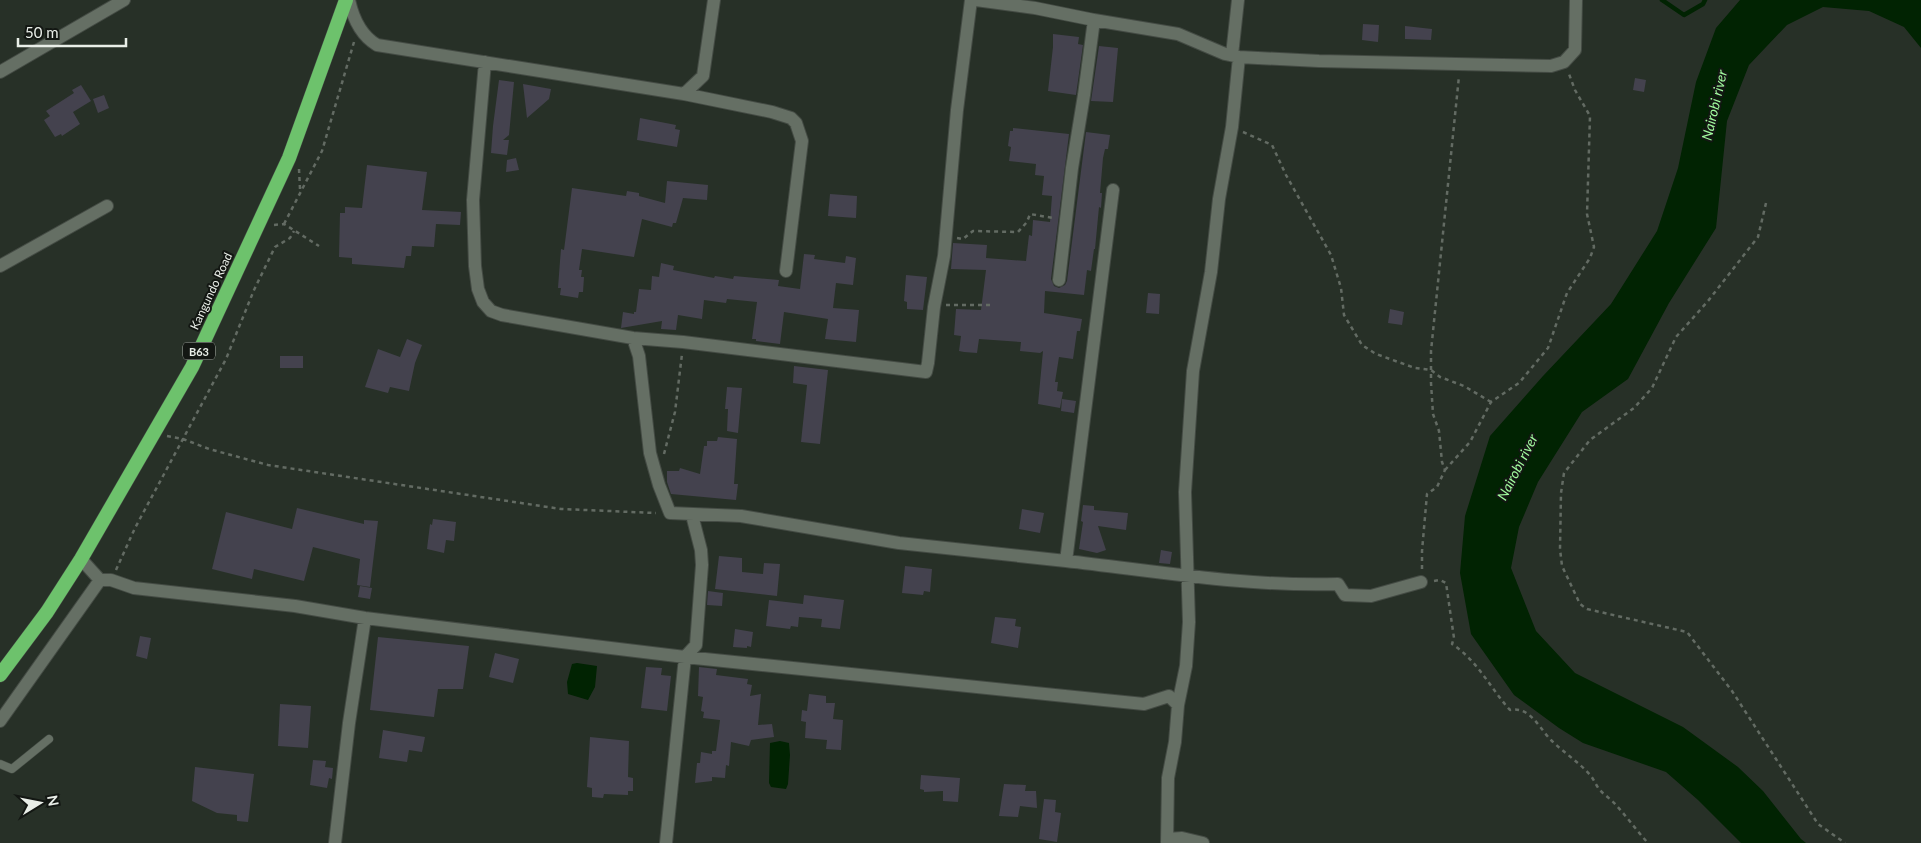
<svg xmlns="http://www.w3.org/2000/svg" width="1921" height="843" font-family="Lato,sans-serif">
	<rect width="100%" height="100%" fill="#273027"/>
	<path fill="#012302" d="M1740,0H1921V48L1904,27L1869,11L1823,7L1787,25L1749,65L1727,121L1716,228L1669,303L1628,379L1582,412L1538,482L1519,527L1511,568L1536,631L1575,673L1683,727L1738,767L1763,791L1801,839L1806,843H1741L1698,800L1666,772L1583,743L1559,728L1514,695L1471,634L1460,573L1465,516L1490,436L1543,376L1611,304L1657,231L1678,168L1696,82L1716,28Z
		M577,663L597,666L595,687L588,700L568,694L567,682L572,664Z
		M780,741L789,743L790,755L788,784L786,789L771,787L769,783L770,743Z"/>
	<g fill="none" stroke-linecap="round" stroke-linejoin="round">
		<path stroke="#012302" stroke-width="4.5" d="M1662,0L1684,15L1703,4L1705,0"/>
	</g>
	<path fill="#44424e" d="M1363,24L1379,25L1378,42L1362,40Z
		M1405,26L1432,29L1431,40L1405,39Z
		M1053,34L1079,37L1078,44L1083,45L1076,95L1048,91L1053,47Z
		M1099,46L1118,48L1113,102L1091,101Z
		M1635,78L1646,80L1644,92L1633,90Z
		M499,80L514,82L509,135L503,140H509L507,155L491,153L493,126Z
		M523,84L551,89L549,99L527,118Z
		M81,85L91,101L73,112L80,124L62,136L61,134L55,137L44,120L50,116L46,111L74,93L72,90Z
		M104,95L109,108L98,113L93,99Z
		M640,118L676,125L675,129L680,130L677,147L637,140Z
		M1013,128L1069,134L1051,279L1054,286L1059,288L1065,285L1067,281L1086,132L1110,135L1108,149H1105L1103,158L1100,193H1102L1101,208L1099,207L1095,249H1094L1091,271L1087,270L1084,295L1045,291L1044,313L1082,319L1080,331H1077L1073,359L1059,357L1055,382H1058L1057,391L1063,392L1060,408L1038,404L1043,351L1040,353L1020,351L1021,342L979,339L977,353L964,352L959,351L961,336L954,335L956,309L981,310L986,270L951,269L953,243L987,245L986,258L1026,261L1029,235L1032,236L1033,220L1050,222L1052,196L1042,195L1044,176L1035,175L1036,164L1009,161L1011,147L1008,146L1010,131H1013Z
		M516,158L519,170L506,172L507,160Z
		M367,165L427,172L422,210L461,212L460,225L436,224L434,247L412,246L411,256H406L404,268L352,264V258L339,257L340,213H345V207L362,208Z
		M667,181L708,185L707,200L683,198L676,223H673L672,227L642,219L634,257L582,249L579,270H582L581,277H584L583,292H579L578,298L560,295L561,288H558L560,261L561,249L564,250L572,188L626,196L627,191L639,193V196L665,203Z
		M830,194L857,196L856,218L828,216Z
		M804,254L815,255L814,259L845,263L846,256L856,258L853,285L836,283L833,308L859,310L856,342L825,339L828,319L784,312L780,344L756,341V339H752L757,302L727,299L726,303L704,300L702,319L678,315L676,330L661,329L662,321L621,328L623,312L634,314V312H636L639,289L651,290L652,276L659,277L661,263L674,266L673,270L714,278L715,276L733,279L734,276L779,280L778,286L800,289Z
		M906,275L927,277L923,310L907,309V302L904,301Z
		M1148,293L1160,294L1159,314L1146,313Z
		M1390,309L1404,312L1402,325L1388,323Z
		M407,339L422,345L415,363L409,391L390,387L388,393L365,387L378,349L400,357Z
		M280,356H303V368H280Z
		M794,366L828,370L820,444L801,442L807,385L793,383Z
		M727,387L742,388L738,433L727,431L728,409H725Z
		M1062,399L1076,401L1074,413L1061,411Z
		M718,437L737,439L734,484H738L736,500L671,494L667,482V471H679L680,468L700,474L704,446H707V441H717Z
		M1083,505L1094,506V510L1128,513L1126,530L1098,526L1106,550L1097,553L1079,549L1083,522L1081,521Z
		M297,508L364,524V520L378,521L370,587L357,585L360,559L313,547L304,581L254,569L252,579L212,569L226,512L292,529Z
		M1022,509L1044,513L1040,533L1019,529Z
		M433,519L456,522L454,541L446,540L444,553L427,549L430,524L432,525Z
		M1161,550L1172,552L1170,564L1159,563Z
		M719,556L742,558V572L763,574L764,563L780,564L777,596L715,589Z
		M905,566L932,569L930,592L924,591L923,595L902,593Z
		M360,586L372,588L370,599L358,597Z
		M708,591L723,593L722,606L707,605Z
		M804,595L844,600L840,629L821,627L822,619L799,617L798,627L791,626L790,629L766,626L769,600L803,604Z
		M995,617L1016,619L1015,626L1021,627L1018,648L991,643Z
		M735,629L753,632L751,647L747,646V648L733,647Z
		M140,636L151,638L147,659L136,656Z
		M378,637L469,646L463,689H438L434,717L370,710Z
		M495,653L519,659L513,683L489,677Z
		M646,667L662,668L661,675L671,676L667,711L641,708Z
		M699,667L717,669L716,675L748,679L747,684L752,685L750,696L761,694L758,725L772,724L774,737L751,740L749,746L731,742L729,766L726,765L725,778L712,777V781L695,783L697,763H700L701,752L712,754V751H716L720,720L703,718L704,712L701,711L703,697L698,696Z
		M809,694L826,696V703H835L833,719L843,720L841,750L826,749L827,740L805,738L806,722L801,721L802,710L807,711Z
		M280,704L311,706L308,748L278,746Z
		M383,730L425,737L422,752L409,750L407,762L379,758Z
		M590,737L629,741L628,777L633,778V791H628V795L604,794L603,798L592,797V788L587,787Z
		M313,760L326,761L325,767L333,768L332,779L329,778L327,788L310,785Z
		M195,767L254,774L248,822L237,821V815L217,813L192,801Z
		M921,775L960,778L958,802L943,801V791L924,792V790L920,789Z
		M1004,784L1026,785L1025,791H1036L1037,808L1020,806L1018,817L999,816Z
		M1044,799L1056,800L1055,812L1061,813L1057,842L1039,839Z"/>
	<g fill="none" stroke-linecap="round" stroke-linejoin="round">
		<g stroke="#444b44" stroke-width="9">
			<path id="service" d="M0,764L12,769L49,739"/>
		</g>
		<g stroke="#444b44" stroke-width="14">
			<path id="minor" d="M349,0C353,18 360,35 377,45L684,94L772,112L791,118L796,123L802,141L786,271
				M976,0L1035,8L1094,20L1178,34L1225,54L1239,57L1319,61L1551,66L1564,62L1575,50L1576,0
				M1232,55L1238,0
				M485,62L473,200L475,266L478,289L483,302L491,311L502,315L633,338L683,342L926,372L928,363L934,307L944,256L957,110L971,0
				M0,72L124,0
				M684,94L703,76L714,0
				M0,266L107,206
				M1059,280L1072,168L1084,95L1094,20
				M633,338L639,356L650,453L659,485L670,513L741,516L899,543L1066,561L1113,190
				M81,559L100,580H111L134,588L295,606L365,618L685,657L1104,700L1144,704L1169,696L1178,705L1175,742L1168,778L1167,843
				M1066,561C1156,571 1247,587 1338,584L1345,595L1371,596L1421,582
				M1178,705L1186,666L1189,622L1185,492L1193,371L1211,272L1219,199L1232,127L1239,57
				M0,721L100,580
				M1168,839L1182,838L1203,843
				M335,843L349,723L365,618
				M666,843L685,657L696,645L702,565L701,550L692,515"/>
		</g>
		<g stroke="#444b44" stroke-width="15">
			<path id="trunk" d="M0,675L47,612L81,559L192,367L289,158L346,0"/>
		</g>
		<path stroke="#636b63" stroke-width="2.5" stroke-dasharray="4 4" stroke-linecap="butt" d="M1243,132L1272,145L1286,175L1331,255L1341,288L1344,315L1362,345L1376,354L1415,368L1431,370L1440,377L1464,386L1491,402
			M299,169L300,189
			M1766,203L1758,237L1708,301L1676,337L1652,388L1634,408L1590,440L1564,473L1561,493L1560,549L1562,566L1580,604L1587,609L1687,632L1732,691L1818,824L1845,843
			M284,224L322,151L354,42
			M274,225L284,224L319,246
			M957,238L963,239L973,231L1018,232L1027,222L1030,214L1053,218
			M946,305H991
			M167,436L183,439L209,449L268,465L561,509L656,513
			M664,454L675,412L682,354
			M1445,470L1470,442L1491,402L1519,383L1548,348L1567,293L1590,258L1594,247L1587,214L1590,116L1575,90L1569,74
			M1422,569V551L1427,494L1437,487L1445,470L1442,462L1439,431L1433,414L1431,383V351L1459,76
			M116,570L135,528L226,359L254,290L275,247L290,238L294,231
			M1434,581L1440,580L1446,583L1454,638L1452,644C1478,661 1490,688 1510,710C1530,706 1539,728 1551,740C1564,753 1579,762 1591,776C1594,780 1596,785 1599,789C1604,795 1611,799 1616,805C1627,817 1637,831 1648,843"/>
		<use href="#service" stroke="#656f64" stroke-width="8"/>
		<use href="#minor" stroke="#656f64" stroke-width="12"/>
		<use href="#trunk" stroke="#6dc26c" stroke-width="14"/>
	</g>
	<g text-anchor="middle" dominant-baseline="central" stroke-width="4" stroke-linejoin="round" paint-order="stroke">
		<rect fill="#131713" stroke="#a9aea8" stroke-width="1" x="183" y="342.5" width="32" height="17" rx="4"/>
		<g font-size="11" font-weight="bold" fill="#e9eee8">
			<text x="199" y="351">B63</text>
		</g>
		<g font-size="12" fill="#e9eee8" stroke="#131713">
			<text transform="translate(211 291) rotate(-65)">Kangundo Road</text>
		</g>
		<g font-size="14" font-style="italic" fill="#a2fb9f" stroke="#131713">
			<text transform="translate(1714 105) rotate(-77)">Nairobi river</text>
			<text transform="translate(1517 467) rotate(-63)">Nairobi river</text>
		</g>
	</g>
	<g transform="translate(40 803) rotate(80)" stroke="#131713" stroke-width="4" paint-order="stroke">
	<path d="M0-4L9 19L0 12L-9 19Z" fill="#e9eee8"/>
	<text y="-8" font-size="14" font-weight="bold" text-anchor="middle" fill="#e9eee8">N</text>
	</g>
	<path d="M18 38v8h108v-8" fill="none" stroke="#e9eee8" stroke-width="2.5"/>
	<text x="25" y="38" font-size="15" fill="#e9eee8" stroke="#131713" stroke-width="4" paint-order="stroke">50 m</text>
</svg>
